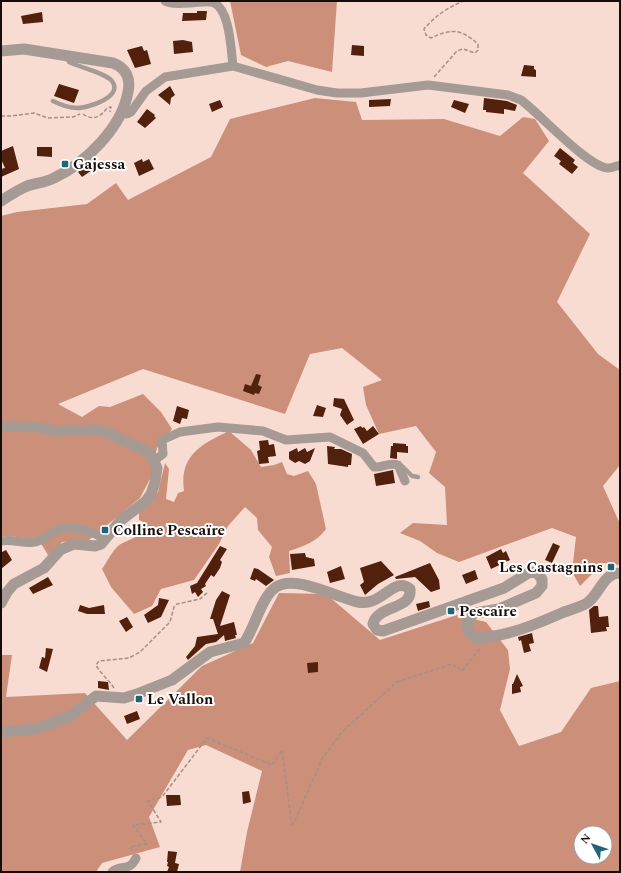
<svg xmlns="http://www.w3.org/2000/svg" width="621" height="873" font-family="Spectral,serif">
	<rect width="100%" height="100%" fill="#f9dcd1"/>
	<path fill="#cc907a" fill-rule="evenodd" d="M230,1H337L332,72L288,61L266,67L241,55Z
		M315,98L356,102L362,120L444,119L500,136L523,117L535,119L549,141L523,173L590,234L557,302L598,354L620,370V465L603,486L620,524V565L603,563L580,586L572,572L576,537L552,528L459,562L437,553L420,541L400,533L413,523L447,525L445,487L429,473L436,452L416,426L379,434L366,405L363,387L382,380L342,348L310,354L285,414L143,369L58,404L82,417L99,406L110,407L143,394L161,412L172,429L157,448L151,477L140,498L89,540L62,542L57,549L48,555L37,537C26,541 13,534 1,537V216L17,212L87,204L116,183L128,200L211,157L230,119Z
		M229,431L251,450L261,467L274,465L282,462L287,474L294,476L308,471L316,484L326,529C317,542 304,546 289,551L290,573L276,576L269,557L272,547L258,530L257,518L245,507L228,526L219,544L194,580L161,589L152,606L134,614L111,587L102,569C107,562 112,551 118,546C129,538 143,538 147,524L139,520V511L158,492L165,463L169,469L166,499L174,502L178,493L184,491C179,456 201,444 229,431Z
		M279,593L326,594L380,640L457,615L486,622L508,650L510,669L500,710L519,746L561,732L591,688L620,681V872H240L247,832L262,771L206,745L188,750L149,817L160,847L102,863L96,872H1V655H12L6,697L85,693L127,740L202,666L253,643ZM581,833H605V857H581Z"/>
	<path fill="#52210d" d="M197,11H207L206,20L182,21L183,13H197Z
		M42,12L43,22L23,24L21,16Z
		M183,40L192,42L193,52L174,54L173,41Z
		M352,45L364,46V56L351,55Z
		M142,46L144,51L147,50L151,64L135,68L127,50Z
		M524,65L534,66V69L536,70V77L521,76Z
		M59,84L79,90L74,103L54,96Z
		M170,86L175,95L171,98L170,105L158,95Z
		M484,98L507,101L517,105L515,111L504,109V114L486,112V110H483Z
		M391,99L390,106L369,107V100Z
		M220,100L223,107L212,112L209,104Z
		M454,100L469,104L465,113L451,107Z
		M147,109L155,115L154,116L156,118L145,128L137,122Z
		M13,146L19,169L1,177V169L5,168L1,159V151Z
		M37,147H52V157L37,156Z
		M560,148L575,160L573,163L578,167L572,174L559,164L561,161L554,156Z
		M142,159L143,162L149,159L154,169L139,176L134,163Z
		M93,160L98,166L82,177L78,172Z
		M256,374L261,375L258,385L262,387L259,394L255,393L254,395L243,391L245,384L251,386Z
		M334,398L344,399L354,420L347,425L340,415L342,409L333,406Z
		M317,405L326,408L323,417L313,416Z
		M177,406L189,410L187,419L182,418L180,424L173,421Z
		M361,426L362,428L364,427L367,431L373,426L379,434L363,444L354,429Z
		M268,440L269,445L274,444L276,456L268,457L269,463L259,464L257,451L260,450L259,441Z
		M393,443L406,444V446H408V453L397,452V459L390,458L391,446H393Z
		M327,446L335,447L334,449H341L352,454L351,465H348V467L328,464Z
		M297,448L298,452L305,448L307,452L315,448L310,461L305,464L299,461L295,463L289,459V452Z
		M393,470L395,483L376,486L374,474Z
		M553,543L560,546L552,563L545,560Z
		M220,546L227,549L220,560L222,562L220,568L214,577L211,575L205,584L206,586L201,589L203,592L198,597L195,592L192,594L190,586L197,583Z
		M501,549L503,553L506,551L510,560L491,569L486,557Z
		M1,550L2,552L6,550L12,560L1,569Z
		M305,553L306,557L314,559L315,566L292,570L290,554Z
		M381,561L394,575L378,584L365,595L360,585L364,582L360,568Z
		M430,563L439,580L440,589L431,592L415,577L396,579L395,577Z
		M341,566L345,579L330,583L327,572Z
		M254,568L258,569L274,580L266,586L256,579L255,581L250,579Z
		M475,570L478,579L466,584L462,575Z
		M48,577L53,585L33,594L29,588Z
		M222,591L230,595L220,626L234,622L237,635H235L236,638L225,641L224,635L216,642L206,644L188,660L186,657L195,646L197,637L218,634L213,619H210L216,600Z
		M159,598L169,600L161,617L148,623L144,615L158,605Z
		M429,601L430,607L418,611L416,604Z
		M80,605L89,608L104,605L105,614H87L78,611Z
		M594,606H598L599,617L608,616L609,627H606L607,631L591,633L589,610Z
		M127,617L133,627L126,632L119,621Z
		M532,633L534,643L529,644L531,651L524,653L521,640L519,641L518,637Z
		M46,648L53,649L47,672L39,668L42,657L45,658Z
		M318,662V672L308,673L307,663Z
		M517,674L523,686L520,687L521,692L512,694V684H513Z
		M98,681L108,682L109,690L98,688Z
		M137,711L140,719L127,724L124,716Z
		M249,791L251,802L243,804L242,792Z
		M166,795H180L181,805L167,806Z
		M168,851L177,852L175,863L179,864L177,872H167L169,867L167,866L168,862H167Z"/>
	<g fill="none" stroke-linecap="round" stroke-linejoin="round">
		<path stroke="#a58f87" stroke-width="1.5" stroke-dasharray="4 2" stroke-linecap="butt" d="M434,77L457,51L463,49L475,53L478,50V44C461,29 452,28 431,38L426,35L424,29C435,16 448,7 464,1
			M83,114C92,121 101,117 107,108L111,107L110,112
			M1,116H12L34,113L48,118L73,117L80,114
			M114,688C109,680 100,673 96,665L99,661L129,658L140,652L170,622L174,607L177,604L200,599L208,592
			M132,851L130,847L147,844L133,825L161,822L148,801L162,797L207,738L272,765L282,750L292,827L323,757L343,731L397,682L452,664L462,671L481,647"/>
		<path stroke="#a69a95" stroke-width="4.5" d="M53,101C61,105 68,108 77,108C88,108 124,97 112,81C106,73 79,67 69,62L67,57
			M402,466L412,476L418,477"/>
		<path stroke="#a69a95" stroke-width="9" d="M165,1C172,5 182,3 190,3C196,3 205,1 211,2C230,5 231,51 233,66
			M122,113L127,114L131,112L146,91L165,77L233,66L317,90L337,93H361L428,85L508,95L521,100C539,113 589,168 608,168C612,168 616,166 620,165
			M155,460L163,454L162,440L180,432L218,427L263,431L286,440L330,437L363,453L374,467C382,468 389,462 398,465L405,481
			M1,541C13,539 24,544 35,542C45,540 51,532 60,529C73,525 94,532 105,539
			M112,872C121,863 129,873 136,858"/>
		<path stroke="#a69a95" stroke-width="11" d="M1,51L24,49L113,63C126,68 131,78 128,92C122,127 86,163 54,178C45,183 34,183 25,187C16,191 9,196 1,201
			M1,426L36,427L55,431L98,430L106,432L150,453L157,468L155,482L151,494L145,502L121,520L101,544L95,546L74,544L60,550L44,568L14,584L7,592L1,603
			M1,732L36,729L70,716L96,696L124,698L137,694L172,680L210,652L244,643C255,628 261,597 276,587C295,574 338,598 358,602C382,607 394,575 410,589C413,610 377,605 373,624L377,630L383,631L504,588L530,572L537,573L542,579V586L536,593L499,609L475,613L470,617L467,624L470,633L476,638C506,637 537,624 564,612C572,609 581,607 587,603C600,594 603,573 620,573"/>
	</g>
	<g fill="#216477" stroke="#fff" stroke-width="1.5">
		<rect x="61" y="160" width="8" height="8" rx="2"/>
		<rect x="101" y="526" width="8" height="8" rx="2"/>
		<rect x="607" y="563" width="8" height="8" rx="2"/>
		<rect x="447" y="607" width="8" height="8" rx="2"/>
		<rect x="135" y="695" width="8" height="8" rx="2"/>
	</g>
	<g text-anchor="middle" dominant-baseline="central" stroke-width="4" stroke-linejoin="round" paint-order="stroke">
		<g font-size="15" font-weight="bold" fill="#160d0a" stroke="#fff" text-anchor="start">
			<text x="73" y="164">Gajessa</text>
			<text x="113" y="530">Colline Pescaïre</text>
			<text x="603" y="567" text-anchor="end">Les Castagnins</text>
			<text x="459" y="611">Pescaïre</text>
			<text x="147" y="699">Le Vallon</text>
		</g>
	</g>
	<rect width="621" height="873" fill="none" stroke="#160d0a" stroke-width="4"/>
	<g transform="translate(593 845) rotate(310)"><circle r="19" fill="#ffffff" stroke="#a29e9d"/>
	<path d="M0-3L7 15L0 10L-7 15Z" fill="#216477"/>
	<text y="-6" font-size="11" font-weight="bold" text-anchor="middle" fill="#160d0a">N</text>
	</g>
</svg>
